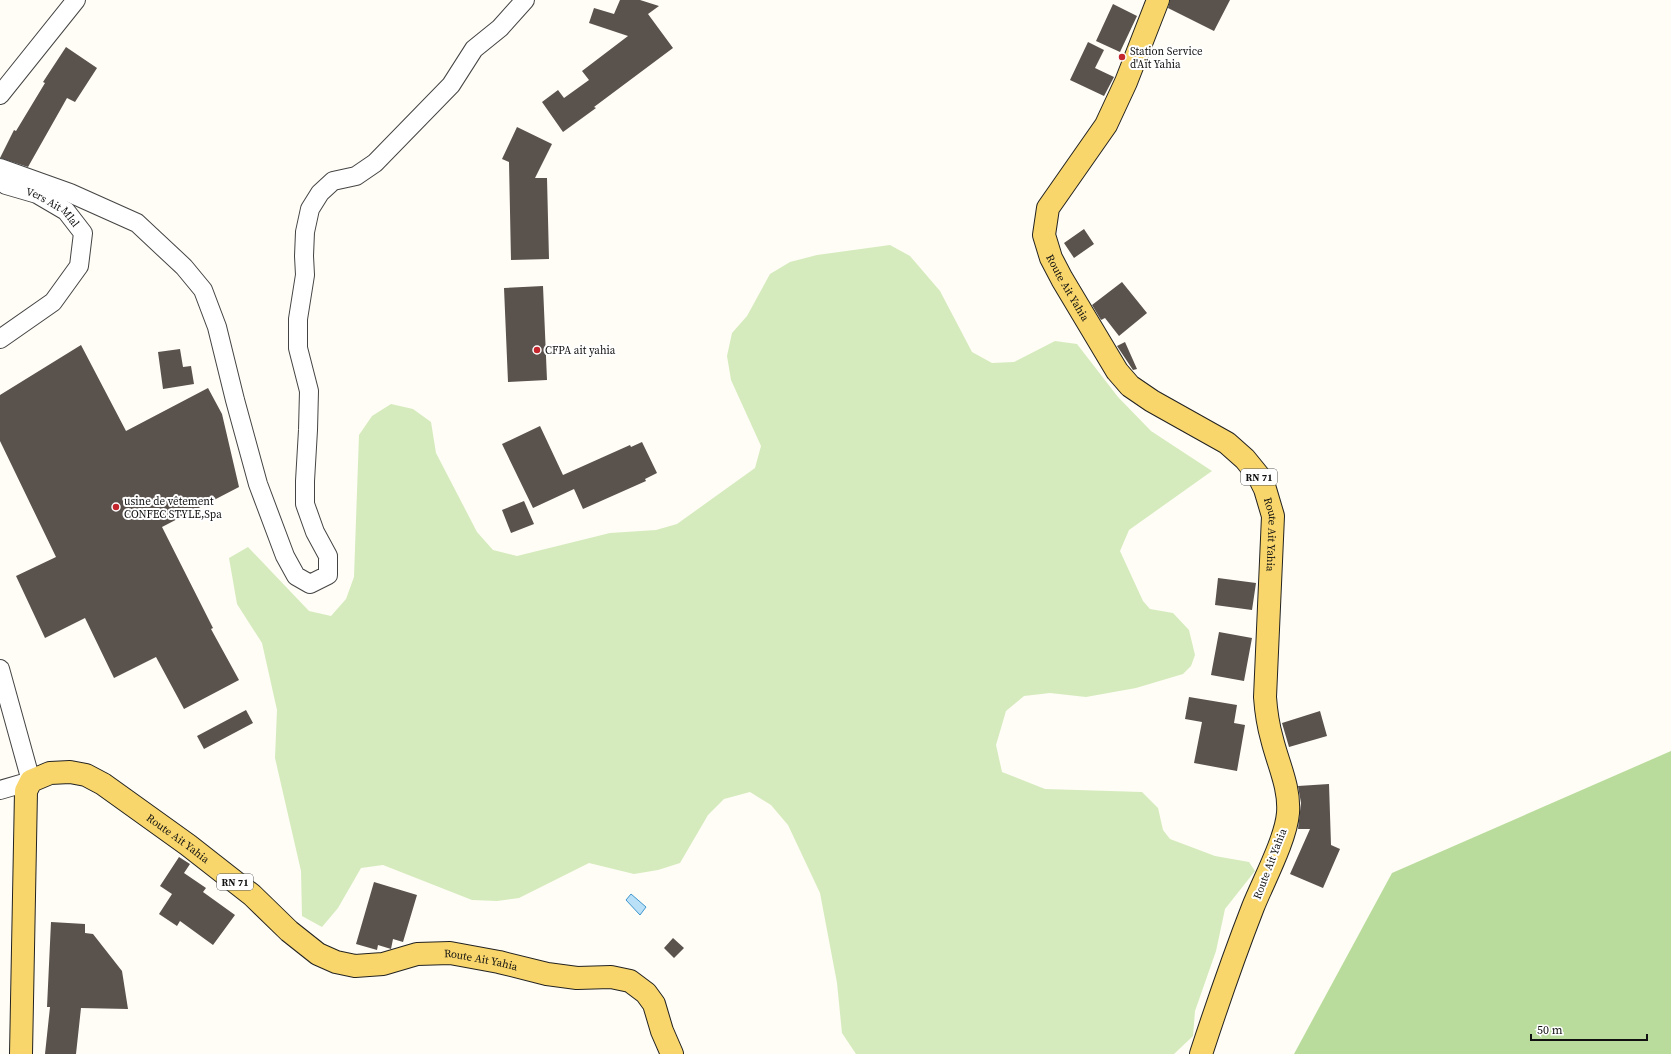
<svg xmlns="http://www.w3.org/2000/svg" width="1671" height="1054" font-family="'Source Serif 4',serif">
	<rect width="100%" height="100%" fill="#fffdf5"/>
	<path fill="#d5ebbd" d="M890,245L910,256L940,291L972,352L992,363L1014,362L1055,341L1077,344L1118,397L1151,431L1212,471L1129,530L1120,551L1143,601L1150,609L1173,613L1189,630L1195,655L1191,666L1183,674L1136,688L1086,697L1050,693L1024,696L1006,711L996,745L1002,772L1045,789L1142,792L1158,808L1163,830L1170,839L1215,856L1249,862L1255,871L1225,909L1216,951L1195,1011L1193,1036L1174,1054H856L842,1033L837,983L820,893L788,825L771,805L750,792L724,799L708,815L680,863L658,870L634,874L589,863L519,898L497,901L472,900L383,865L361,868L338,908L322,927L302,916L301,871L275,758L277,710L262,643L237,604L229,558L248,547L309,611L331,616L346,599L354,577L359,435L372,416L391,404L413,409L431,422L436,453L477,532L493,550L517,556L610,533L656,530L677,524L755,468L761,446L731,380L727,356L732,333L747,316L770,274L790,262L817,255Z"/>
	<path fill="#b9dc9c" d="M1671,751V1054H1294L1392,873Z"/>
	<path fill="#b9e0f7" stroke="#3f96cf" d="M631,894L646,907L640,915L626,900Z"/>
	<path fill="#5a524d" d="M620,0H640L659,6L648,14L673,48L594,107L596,108L563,132L542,102L558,90L564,98L589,80L582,71L628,36L589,23L594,8L614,14Z
		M1170,0H1230L1214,31L1168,8Z
		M1113,4L1137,16L1120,52L1096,41Z
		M1088,42L1104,50L1095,68L1114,77L1104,96L1070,80Z
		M66,47L97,68L75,102L67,98L28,167L0,158L14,130L16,131L45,83L43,82Z
		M517,127L552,144L535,178H547L549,259L511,260L509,162L502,159Z
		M1084,229L1094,244L1074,258L1064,243Z
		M1122,282L1147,313L1119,336L1105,318L1101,320L1092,305Z
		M543,286L547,380L508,382L504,288Z
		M1125,342L1137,369L1133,370L1117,346Z
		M81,345L126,431L208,388L222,414L239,487L162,527L213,628L211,629L239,680L184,709L156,657L114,678L85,618L45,638L16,576L56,557L0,441V395Z
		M180,349L183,367L191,366L194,384L163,389L158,352Z
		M540,426L563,475L630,445L631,447L642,442L657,473L645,479L646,481L583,509L574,489L533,508L502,444Z
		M524,501L534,524L511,533L502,510Z
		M1218,578L1256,583L1252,610L1215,605Z
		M1219,632L1252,638L1244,681L1211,675Z
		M1189,697L1237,705L1234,723L1245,725L1237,771L1194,763L1202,722L1185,719Z
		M246,710L253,723L204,749L197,736Z
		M1320,711L1327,736L1289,747L1282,723Z
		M1329,784L1331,845L1340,849L1323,888L1290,874L1310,829H1298L1301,803L1298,786Z
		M179,857L190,864L184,873L206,888L203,892L235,915L213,945L180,921L177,926L159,914L172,894L160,886Z
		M374,882L417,895L403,942L393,939L391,949L378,945L377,950L356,944Z
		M51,922L85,924V933L93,934L122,971L128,1009L81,1008L76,1054H45L50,1007H47Z
		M673,938L684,948L674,958L664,948Z"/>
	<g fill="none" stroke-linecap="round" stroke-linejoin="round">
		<g stroke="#444" stroke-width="20">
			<g id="minor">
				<path d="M0,95L76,0"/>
				<path d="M0,168L70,193L137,223L184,267L203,290L217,327L235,400L258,484L285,556L296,576L310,584L328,575V556L315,532L305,504V481L308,430L309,391L298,348V319L305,275L304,256L305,232L310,209L320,193L333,181L356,176L375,163L451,85L474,49L500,28L525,0"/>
				<path id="s1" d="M0,178L6,185L37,194L66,211L83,233L79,266L53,302L0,339"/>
				<path d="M0,669L31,781L0,790"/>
			</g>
		</g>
		<g stroke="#222" stroke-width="24">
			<g id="major">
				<path id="s2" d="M1158,0L1126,82L1106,125L1048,208L1044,235L1051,258L1062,279L1117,371L1130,386L1152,401L1227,443L1245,459L1258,475L1265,489L1273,516L1265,697C1266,711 1268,725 1272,739C1278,764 1290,787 1288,813C1286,839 1263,882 1253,907C1234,956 1217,1005 1201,1054"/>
				<path id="s3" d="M21,1054L26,791L31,781L50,773L70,772L86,775L103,784L188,845L252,895L289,931L318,954L336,962L355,966L383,964L417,954L450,953L499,962L547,974L577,978L611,977L630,981L646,993L654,1004L662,1031L672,1054"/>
			</g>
		</g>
		<use href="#minor" stroke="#fff" stroke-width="18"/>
		<use href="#major" stroke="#f9d66b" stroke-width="22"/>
	</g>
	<g fill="#c4262e" stroke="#fff" stroke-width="1.5">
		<circle cx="1122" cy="57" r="4"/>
		<circle cx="537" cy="350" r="4"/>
		<circle cx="116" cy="507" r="4"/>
	</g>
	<g text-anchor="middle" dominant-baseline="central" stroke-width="4" stroke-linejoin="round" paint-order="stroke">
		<g fill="#fff" stroke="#585858" stroke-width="1">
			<rect x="1241" y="469" width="36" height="16" rx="3"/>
			<rect x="217" y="874" width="36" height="16" rx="3"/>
		</g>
		<g font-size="10" font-weight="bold" fill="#111">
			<text x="1259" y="477">RN 71</text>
			<text x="235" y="882">RN 71</text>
		</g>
		<g font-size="11" fill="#111" stroke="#fff" text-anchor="start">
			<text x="1130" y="51">Station Service<tspan x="1130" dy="13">d'Aït Yahia</tspan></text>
			<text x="545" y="350">CFPA ait yahia</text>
			<text x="124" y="501">usine de vêtement<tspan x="124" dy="13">CONFEC STYLE,Spa</tspan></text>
		</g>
		<g font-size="11" fill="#111" stroke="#fff">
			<text stroke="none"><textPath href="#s1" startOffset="62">Vers Ait Mlal</textPath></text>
			<text stroke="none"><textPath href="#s2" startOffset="322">Route Ait Yahia</textPath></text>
			<text stroke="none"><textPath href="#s2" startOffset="658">Route Ait Yahia</textPath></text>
			<text stroke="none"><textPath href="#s3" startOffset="443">Route Ait Yahia</textPath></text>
			<text transform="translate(1270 864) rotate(-69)">Route Ait Yahia</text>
			<text stroke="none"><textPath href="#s3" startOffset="792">Route Ait Yahia</textPath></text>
		</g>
	</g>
	<path d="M1531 1034v6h116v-6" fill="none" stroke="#111111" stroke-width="2"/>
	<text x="1537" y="1034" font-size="12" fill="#111111" stroke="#ffffff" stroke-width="3" paint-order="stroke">50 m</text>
</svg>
